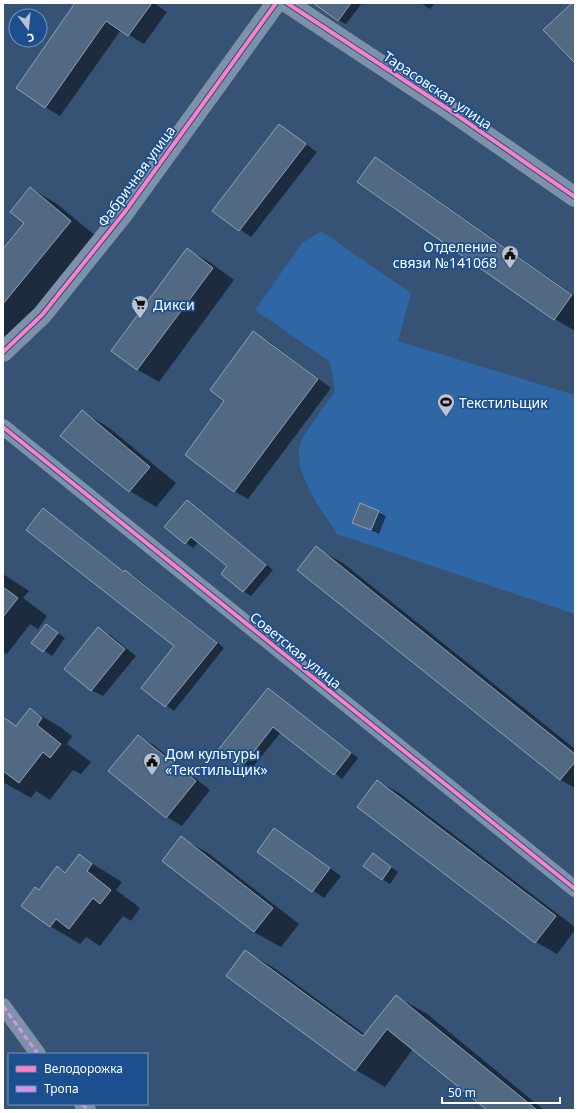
<svg xmlns="http://www.w3.org/2000/svg" width="578" height="1113" font-family="'Noto Sans',sans-serif">
	<rect width="100%" height="100%" fill="#365274"/>
	<path fill="#2f66a5" d="M321,231L411,293L398,341L575,395V614L337,534C322,510 288,468 302,439C311,423 325,407 335,391L330,362L255,310L302,243Z"/>
	<path fill="#0007" d="M76,3H154L167,12L144,44L121,30L60,116L45,107Z
		M324,3H362L346,24L338,20Z
		M421,3H435L430,9Z
		M279,125L317,152L251,237L214,211Z
		M375,158L396,171L575,296V331L555,319L358,182Z
		M30,188L57,204L97,237L3,352V250L25,223Z
		M187,249L208,261L234,280L159,382L138,370L112,351Z
		M254,333L268,341L331,388L248,499L234,491L226,401Z
		M82,412L108,427L176,483L156,507L130,491L62,436Z
		M187,501L273,570L251,596L243,591L229,566L199,542L193,548L165,527Z
		M43,509L125,572L133,575L224,648L174,711L142,688L176,646Z
		M378,512L386,516L379,534L354,522Z
		M316,548L343,563L575,749V788L561,780L298,570Z
		M3,574L29,591L23,598L47,616L38,629L30,624L7,654L3,652Z
		M47,626L65,638L52,656L33,643Z
		M98,629L110,635L136,656L103,696L91,690Z
		M268,689L358,758L342,779L281,732L249,772L241,767Z
		M30,709L60,727L72,736L67,744L91,762L81,774L73,770L50,800L36,791L31,798L3,782V727L17,726Z
		M138,736L154,745L210,790L182,826L167,817Z
		M378,781L399,793L575,927V930L557,954L536,942Z
		M275,829L341,876L324,898L258,852Z
		M181,838L208,853L299,924L281,947L254,932Z
		M373,854L398,872L390,884L382,879Z
		M80,856L122,882L116,890L140,908L131,921L123,916L100,946L86,937L80,944L50,926L39,891L57,867L67,873Z
		M245,951L274,968L366,1035L397,997L426,1013L544,1110H489L413,1049L385,1087L356,1070L227,976Z"/>
	<path fill="#526984" stroke="#92a2b6" d="M75,3H152L128,36L106,21L45,108L16,88Z
		M313,3H351L338,21Z
		M572,3H575V63L543,30Z
		M279,124L306,144L239,231L212,211Z
		M375,157L572,295L554,320L357,182Z
		M30,187L71,221L3,304V249L24,223L10,212Z
		M187,248L213,268L137,370L111,351Z
		M253,331L318,379L234,492L185,455L224,401L210,390Z
		M82,410L150,467L129,492L60,436Z
		M187,500L266,565L243,592L221,574L227,566L191,537L185,544L164,527Z
		M360,503L379,511L371,530L352,523Z
		M43,508L124,572L125,570L217,643L165,707L141,688L174,646L26,530Z
		M316,546L575,754V762L560,780L297,570Z
		M3,587L18,598L3,617Z
		M46,624L58,633L43,652L31,643Z
		M98,627L125,649L91,691L64,669Z
		M268,688L351,753L334,775L273,727L241,768L218,750Z
		M30,708L42,718L37,725L61,744L50,758L43,752L19,783L3,771V717L16,726Z
		M138,735L196,781L166,818L108,771Z
		M377,780L556,916L535,943L357,807Z
		M274,828L330,868L312,892L257,852Z
		M181,836L273,908L254,932L162,861Z
		M373,853L391,867L382,880L363,866Z
		M79,854L92,864L87,871L111,890L100,904L93,898L69,929L56,919L50,927L21,906L35,887L39,890L57,866L65,873Z
		M245,950L363,1036L396,995L537,1110H487L387,1029L355,1071L226,976Z"/>
	<g fill="none" stroke-linecap="round" stroke-linejoin="round">
		<path stroke="#7d92a8" stroke-width="16" d="M3,427L575,889
			M3,1006L38,1054
			M82,1104L88,1110"/>
		<path stroke="#7d92a8" stroke-width="20" d="M287,3L451,111L575,197
			M3,352L42,315L124,213L276,3"/>
		<path stroke="#d193ec" stroke-width="3" stroke-dasharray="6 3" stroke-linecap="butt" d="M3,1006L38,1054
			M82,1104L88,1110"/>
		<g stroke="#1b4f8f" stroke-width="6">
			<path id="cycleway" d="M287,3L451,111L575,197
				M3,352L42,315L124,213L276,3
				M3,427L575,889"/>
		</g>
		<use href="#cycleway" stroke="#ff80c0" stroke-width="4"/>
	</g>
	<defs>
		<g id="civic-pin" transform="scale(0.9)"><path d="M0 17L-7.5 6A9.5 9.5 0 1 1 7.5 6Z" fill="#b9c2ce" stroke="#1b4f8f"/><path d="M-.6-6.5H3V-4.5H.6V-3L4-1V1h2V6H-6V1h2V-1L-.6-3ZM-1.2 2.5V6h2.4V2.5Z" fill="#111"/></g>
		<g id="supermarket-pin" transform="scale(0.9)"><path d="M0 17L-7.5 6A9.5 9.5 0 1 1 7.5 6Z" fill="#b9c2ce" stroke="#1b4f8f"/><path d="M-6-5.5h2.5l.6 2H6L4.5 2H-2.5L-4.4-4H-6ZM-1.5 3.2a1.3 1.3 0 1 0 .1 0ZM3 3.2a1.3 1.3 0 1 0 .1 0Z" fill="#111"/></g>
		<g id="stadium-pin" transform="scale(0.9)"><path d="M0 17L-7.5 6A9.5 9.5 0 1 1 7.5 6Z" fill="#b9c2ce" stroke="#1b4f8f"/><path d="M0-5a6.5 5 0 1 0 0 10a6.5 5 0 1 0 0-10ZM-3.5-1.8h7v3.6h-7Z" fill="#111"/></g>
	</defs>
	<g fill-rule="evenodd">
		<use href="#civic-pin" x="510" y="254"/>
		<use href="#supermarket-pin" x="140" y="304"/>
		<use href="#stadium-pin" x="446" y="402"/>
		<use href="#civic-pin" x="152" y="761"/>
	</g>
	<g text-anchor="middle" dominant-baseline="central" stroke-width="3.5" stroke-linejoin="round" paint-order="stroke">
		<g font-size="14" fill="#fff" stroke="#1b4f8f">
			<text transform="translate(438 90) rotate(34)">Тарасовская улица</text>
			<text transform="translate(136 176) rotate(-54)">Фабричная улица</text>
			<text transform="translate(296 650) rotate(39)">Советская улица</text>
		</g>
		<g font-size="14" fill="#fff" stroke="#1b4f8f" text-anchor="start">
			<text x="497" y="246" text-anchor="end">Отделение<tspan x="497" dy="16">связи №141068</tspan></text>
			<text x="153" y="304">Дикси</text>
			<text x="459" y="402">Текстильщик</text>
			<text x="165" y="753">Дом культуры<tspan x="165" dy="16">«Текстильщик»</tspan></text>
		</g>
	</g>
	<rect width="578" height="1113" fill="none" stroke="#ffffff" stroke-width="8"/>
	<rect x="8" y="1053" width="140" height="52" fill="#1b4f8f" stroke="#7695bc"/>
	<rect x="16" y="1066" width="20" height="6" fill="#ff80c0" stroke="#7695bc"/>
	<text x="44" y="1073" font-size="12" fill="#ffffff">Велодорожка</text>
	<rect x="16" y="1086" width="20" height="6" fill="#d193ec" stroke="#7695bc"/>
	<text x="44" y="1093" font-size="12" fill="#ffffff">Тропа</text>
	<g transform="translate(28 28) rotate(164)"><circle r="19" fill="#1b4f8f" stroke="#7695bc"/>
	<path d="M0-3L7 15L0 10L-7 15Z" fill="#b9c2ce"/>
	<text y="-6" font-size="11" font-weight="bold" text-anchor="middle" fill="#ffffff">С</text>
	</g>
	<path d="M442 1097v6h118v-6" fill="none" stroke="#ffffff" stroke-width="2"/>
	<text x="448" y="1097" font-size="12" fill="#ffffff" stroke="#1b4f8f" stroke-width="3" paint-order="stroke">50 m</text>
</svg>
